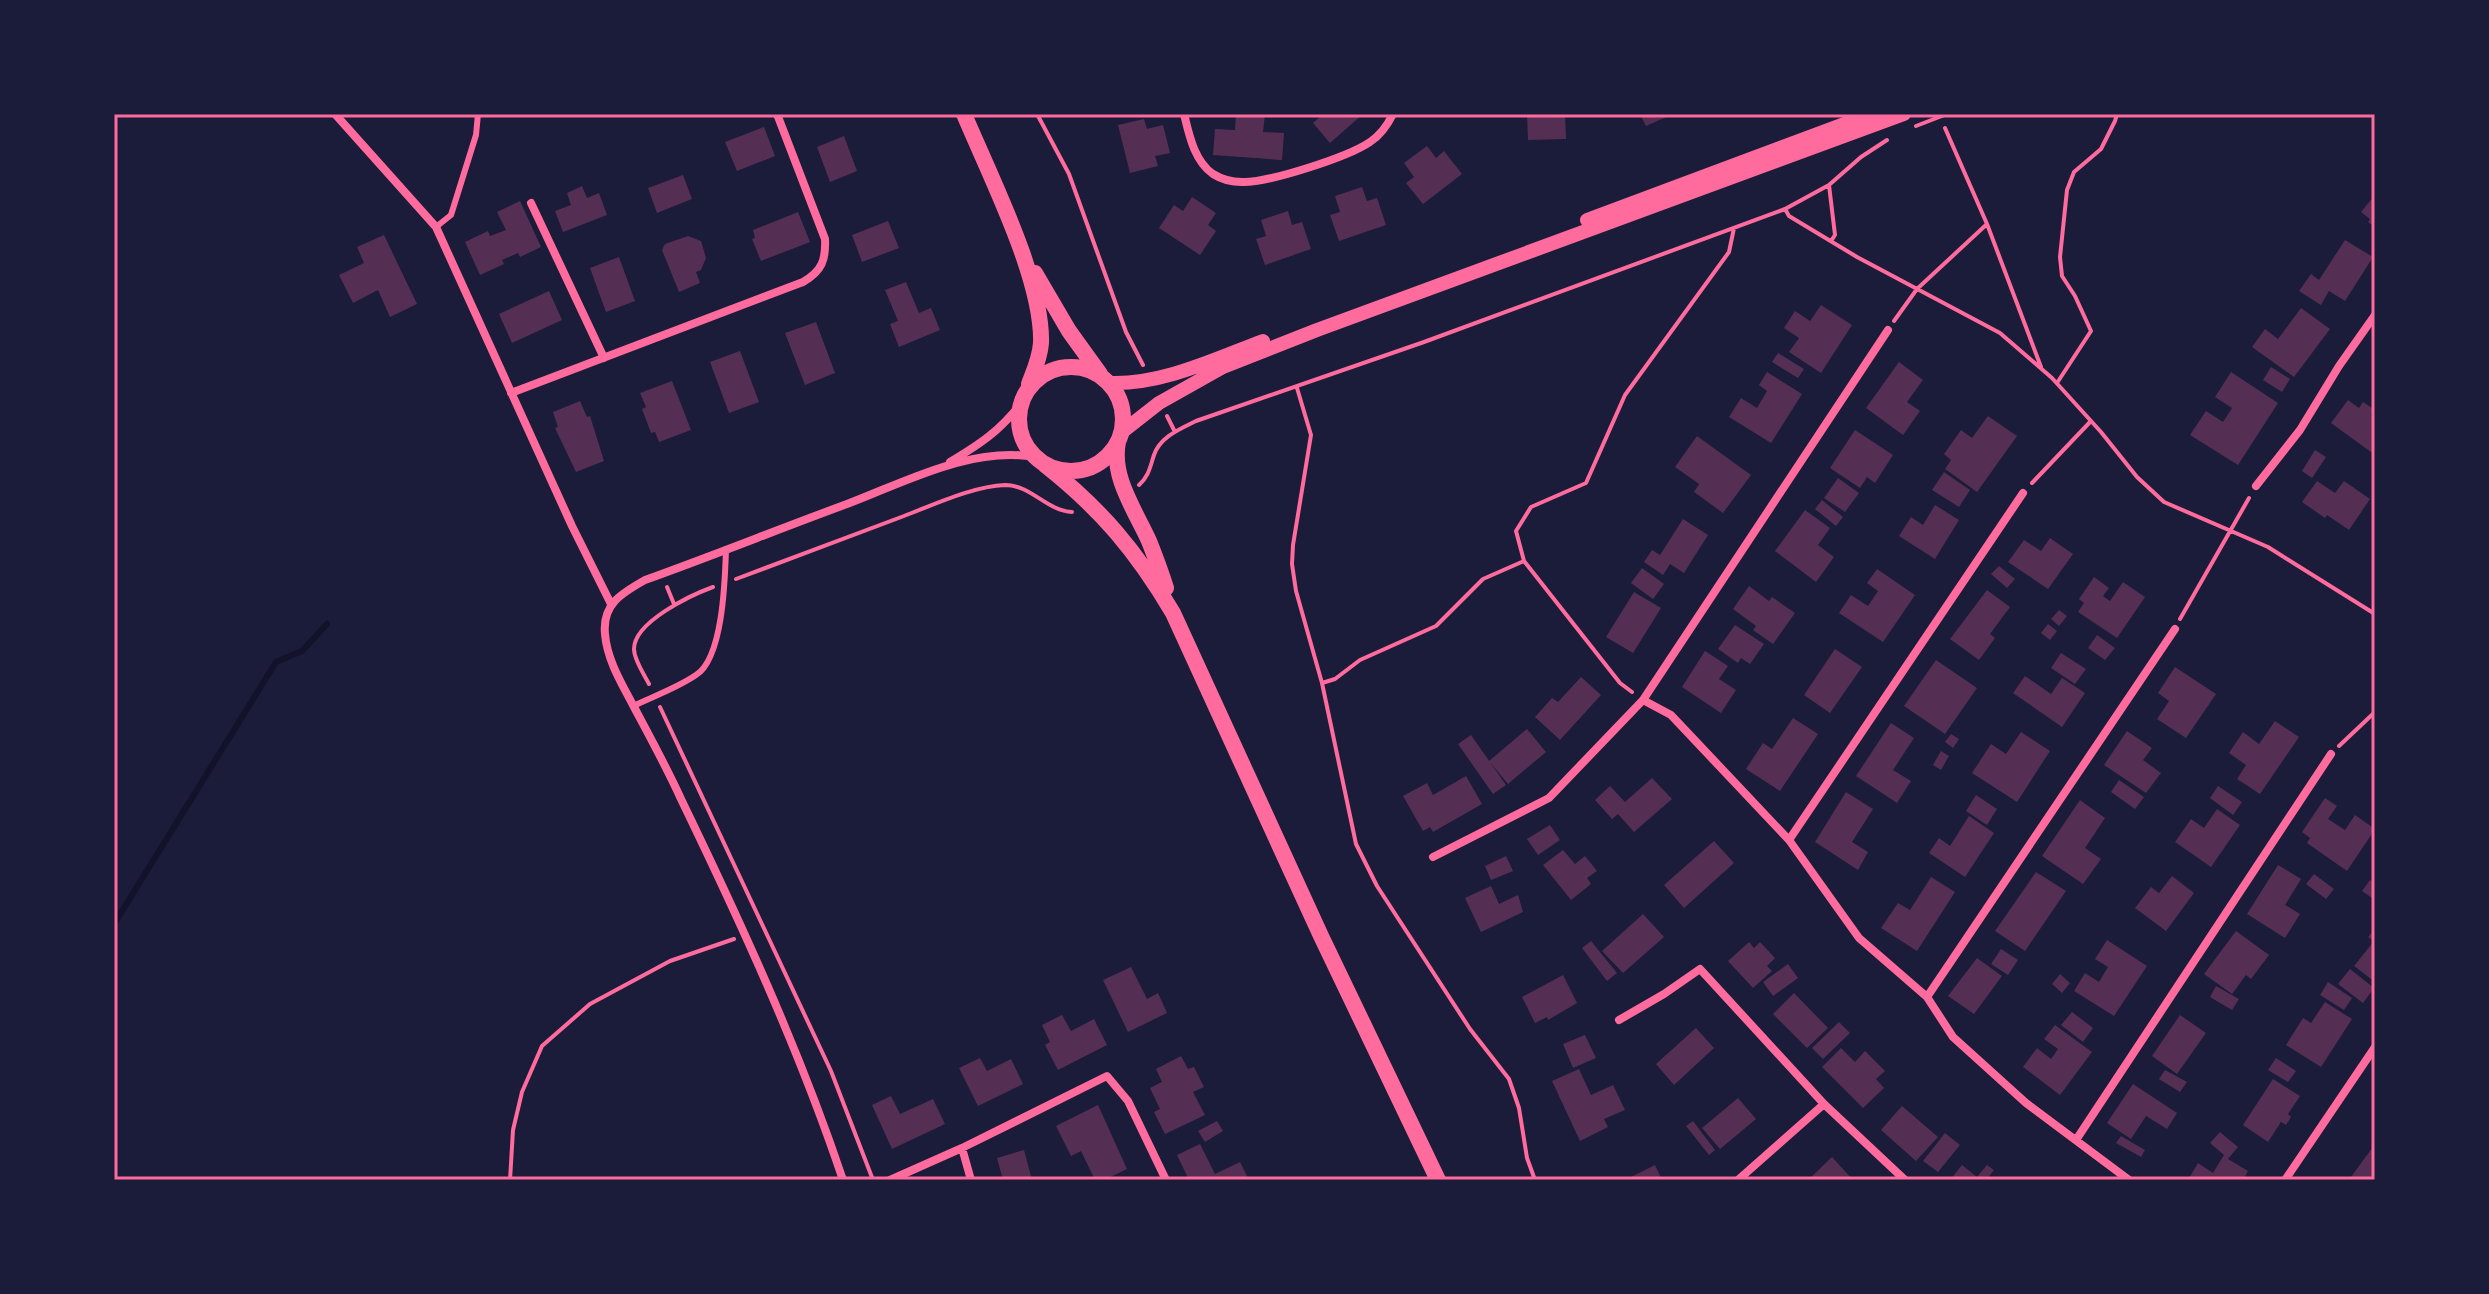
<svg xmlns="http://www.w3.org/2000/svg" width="2489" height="1294" font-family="'Exo 2',sans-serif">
	<rect width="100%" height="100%" fill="#1b1b3a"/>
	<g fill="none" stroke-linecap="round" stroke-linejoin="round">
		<path stroke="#12122b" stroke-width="6" d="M114,924L276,662L302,651L327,624"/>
	</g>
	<path fill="#542f53" d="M1236,114H1265L1263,132L1284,133L1282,160L1213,155L1215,129L1235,130Z
		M1323,114H1363L1330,143L1313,123Z
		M1527,114H1565L1566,139L1528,140Z
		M1640,114H1673L1646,126Z
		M1144,119L1147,129L1163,125L1170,153L1155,156L1158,166L1130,173L1118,125Z
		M764,127L775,156L737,171L725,142Z
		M844,136L857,171L830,182L817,147Z
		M1427,146L1436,158L1444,151L1462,174L1423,204L1406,183L1414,177L1404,163Z
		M683,175L692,199L657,213L648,188Z
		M582,186L587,198L599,193L607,215L563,232L555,211L571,205L567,193Z
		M1362,187L1367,201L1377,198L1386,225L1339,241L1330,215L1340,212L1335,196Z
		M2375,195V227L2368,222L2370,219L2361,212Z
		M1192,197L1216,213L1208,225L1216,231L1200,255L1159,228L1174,205L1183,211Z
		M520,201L541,247L520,257L518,253L502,260L504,264L480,275L465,242L488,231L490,236L506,230L497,212Z
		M1288,211L1292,225L1302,222L1311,249L1265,265L1256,239L1266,236L1261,220Z
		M798,212L810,242L761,261L752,239L755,238L753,230Z
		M888,221L899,248L862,262L852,235Z
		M384,235L417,304L390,317L378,290L353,303L339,275L364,263L357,247Z
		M688,236L701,241L706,258L701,270L696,272L700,283L679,292L662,250L665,244Z
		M2345,240L2373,257L2345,301L2329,291L2321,305L2299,291L2311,274L2319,280Z
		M619,257L635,301L606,312L590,268Z
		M906,282L919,313L931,308L940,330L899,347L890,324L898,321L885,290Z
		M549,291L562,320L512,343L499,314Z
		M1821,305L1852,325L1821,373L1789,352L1799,338L1784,328L1795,311L1810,321Z
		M2301,308L2330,329L2294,377L2252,347L2265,329L2278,339Z
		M816,322L835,373L805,385L785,333Z
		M740,351L759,402L729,413L710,362Z
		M1778,353L1804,369L1798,378L1772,362Z
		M1899,362L1923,380L1907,402L1920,411L1903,435L1866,408Z
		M2271,367L2290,379L2282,392L2263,380Z
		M1767,372L1802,394L1771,443L1729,417L1741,398L1757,408L1767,391L1759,385Z
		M2231,372L2278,403L2238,465L2190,435L2206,411L2223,422L2232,408L2215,397Z
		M672,381L691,430L659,442L655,432L651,433L642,409L646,407L640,393Z
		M2348,400L2359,408L2363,402L2375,410L2371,416L2375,419V447L2371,452L2331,423Z
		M580,401L587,417L590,416L604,461L576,472L555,428L558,427L553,412Z
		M1988,416L2017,436L1977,492L1945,469L1951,460L1944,454L1961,430L1972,438Z
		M1855,430L1893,455L1875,483L1867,477L1860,488L1830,468Z
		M1697,436L1751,475L1723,513L1694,492L1699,484L1675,467Z
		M2315,450L2326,457L2312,478L2302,471Z
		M1944,472L1970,490L1959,507L1932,490Z
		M1838,478L1859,493L1845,512L1824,498Z
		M2317,481L2335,493L2344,481L2370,499L2349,530L2327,515L2325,518L2302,502Z
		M1822,500L1843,517L1836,526L1815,509Z
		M1935,505L1959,520L1935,559L1899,536L1911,517L1923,525Z
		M1805,510L1830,528L1818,545L1834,557L1816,582L1775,551Z
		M1683,519L1708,535L1684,573L1670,564L1663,575L1644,562L1652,550L1660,555Z
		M2050,538L2073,554L2048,589L2008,562L2024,540L2041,551Z
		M1999,566L2015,579L2007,588L1991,574Z
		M1642,568L1664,584L1653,599L1631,583Z
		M1877,569L1915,595L1883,642L1839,613L1851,595L1868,606L1878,591L1867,583Z
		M2094,577L2109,588L2103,596L2110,601L2123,582L2145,597L2117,638L2078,612L2084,603L2079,599Z
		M1749,586L1769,601L1772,597L1795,613L1773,644L1753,630L1756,626L1733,609Z
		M1987,590L2010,607L1990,634L1995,638L1979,660L1950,639Z
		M1634,592L1661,608L1633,653L1606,637Z
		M2059,610L2067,616L2059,626L2051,619Z
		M2048,624L2057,631L2050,640L2041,633Z
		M1735,625L1764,644L1750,664L1741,658L1738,663L1718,649Z
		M2097,635L2115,648L2105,660L2088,648Z
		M1835,649L1862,667L1830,713L1804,695Z
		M1705,651L1728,666L1719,679L1736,690L1721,713L1682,687Z
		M2061,653L2086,669L2075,684L2051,668Z
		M1936,660L1977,688L1945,734L1904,706Z
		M2175,667L2216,694L2186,738L2157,719L2169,701L2158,693Z
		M2025,676L2051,694L2062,678L2085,693L2062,727L2013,693Z
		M1581,677L1601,695L1560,740L1535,717L1552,698L1558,702Z
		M1793,718L1818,734L1780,791L1746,769L1763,743L1772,749Z
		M2275,721L2299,737L2260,794L2237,779L2246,765L2229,753L2243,732L2259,744Z
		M1891,723L1914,738L1893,770L1911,781L1897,803L1856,776Z
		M1527,729L1546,752L1508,784L1489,761Z
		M2127,731L2152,748L2143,760L2161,773L2146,793L2104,765Z
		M2021,732L2050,751L2017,802L1972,773L1991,744L2006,754Z
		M1951,734L1959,739L1953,748L1945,742Z
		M1471,735L1506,785L1493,794L1458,744Z
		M1941,751L1949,756L1941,770L1933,765Z
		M1466,776L1482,804L1433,832L1430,827L1423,831L1403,796L1427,783L1433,795Z
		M1652,778L1672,799L1634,832L1618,814L1612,819L1595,800L1610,786L1625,802Z
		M2119,780L2144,797L2135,809L2111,792Z
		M2218,786L2242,802L2233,815L2210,798Z
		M1846,792L1873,809L1852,842L1868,852L1858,870L1815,842Z
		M1976,795L1997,809L1987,825L1966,811Z
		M2325,798L2337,806L2328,819L2345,830L2355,815L2375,829L2347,871L2307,843L2310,838L2302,832Z
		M2080,800L2105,818L2085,848L2101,859L2083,884L2042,856Z
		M2217,809L2240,825L2211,867L2175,842L2191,819L2204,828Z
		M1969,816L1994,833L1965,877L1929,853L1939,838L1950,846Z
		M1550,825L1560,840L1538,855L1527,839Z
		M1714,841L1734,863L1684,908L1664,885Z
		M1563,850L1575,864L1585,856L1597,871L1587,878L1591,884L1571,900L1543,865Z
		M1506,856L1513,871L1491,880L1485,866Z
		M2278,865L2301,879L2285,905L2300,914L2285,938L2247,914Z
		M2036,872L2066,891L2025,951L1995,931Z
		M2314,874L2334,889L2326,899L2306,884Z
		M2172,876L2194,893L2166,931L2135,908L2151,887L2159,893Z
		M1931,877L1955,892L1917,951L1881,928L1898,903L1910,910Z
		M2370,880L2375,884V900L2362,891Z
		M1491,886L1499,904L1518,895L1523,912L1481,932L1465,898Z
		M1643,914L1664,937L1623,973L1602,951Z
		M2375,929V982L2354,966L2374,941L2368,937Z
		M2236,931L2269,955L2251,979L2246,975L2232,994L2204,974Z
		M2107,940L2147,966L2114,1016L2074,991L2085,973L2099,982L2108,967L2095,959Z
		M1591,941L1617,973L1607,981L1582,948Z
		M1749,942L1754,948L1760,942L1775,958L1767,966L1772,971L1753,988L1728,961Z
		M2001,949L2018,960L2008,975L1991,964Z
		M1977,958L2002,976L1974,1014L1948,996Z
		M1788,964L1798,978L1773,996L1763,982Z
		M1131,967L1147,999L1158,993L1167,1013L1128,1032L1103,980Z
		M2350,969L2374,988L2363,1003L2338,984Z
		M2060,974L2070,983L2062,993L2052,984Z
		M1563,975L1577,1003L1548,1020L1547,1017L1535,1023L1522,997Z
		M2328,982L2352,998L2344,1010L2320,995Z
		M2216,986L2239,999L2232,1010L2210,997Z
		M1794,993L1828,1028L1807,1048L1773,1014Z
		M2325,1002L2352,1019L2321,1067L2286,1045L2303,1018L2311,1023Z
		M2072,1012L2093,1028L2083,1042L2061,1025Z
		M1062,1015L1071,1031L1094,1019L1107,1045L1058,1070L1045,1045L1050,1042L1042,1025Z
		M2180,1015L2206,1033L2177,1074L2152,1056Z
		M1839,1022L1850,1033L1823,1059L1812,1048Z
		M2055,1025L2092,1052L2060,1095L2023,1067L2037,1048L2051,1059L2058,1049L2044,1039Z
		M1696,1028L1714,1048L1674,1085L1656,1064Z
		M1585,1035L1596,1058L1573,1068L1563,1044Z
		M1841,1048L1855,1062L1865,1051L1885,1071L1876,1079L1884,1088L1863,1108L1822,1067Z
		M1181,1056L1188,1069L1194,1067L1204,1087L1193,1092L1205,1115L1165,1134L1154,1112L1160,1109L1150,1088L1162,1082L1156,1069Z
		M980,1058L987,1071L1011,1059L1023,1084L978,1106L959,1068Z
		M2276,1058L2296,1071L2288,1082L2268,1070Z
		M1579,1069L1591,1095L1613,1085L1625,1110L1604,1119L1608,1127L1580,1141L1552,1081Z
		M2165,1070L2187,1082L2180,1092L2159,1079Z
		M2273,1079L2300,1096L2288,1114L2291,1117L2286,1125L2281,1122L2268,1142L2243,1125Z
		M2133,1084L2177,1113L2167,1129L2146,1116L2131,1139L2107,1123Z
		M891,1096L900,1114L933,1099L945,1124L892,1149L872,1105Z
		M1738,1098L1756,1119L1720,1149L1702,1128Z
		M1098,1105L1127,1169L1104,1180H1095L1081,1151L1071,1156L1056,1126Z
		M1902,1106L1938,1137L1916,1161L1881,1130Z
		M1217,1121L1223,1131L1205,1142L1198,1131Z
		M1693,1121L1715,1150L1709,1155L1686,1126Z
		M2220,1132L2238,1147L2228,1159L2248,1171L2243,1180H2188L2198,1163L2213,1173L2224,1155L2210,1143Z
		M1945,1133L1960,1145L1938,1172L1923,1161Z
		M2121,1136L2145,1150L2141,1157L2116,1143Z
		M1200,1144L1215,1174L1240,1162L1248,1178L1189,1180L1177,1155Z
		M2375,1144V1180H2356L2351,1177Z
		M1024,1150L1032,1180H1003L997,1158Z
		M1832,1157L1853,1180H1808Z
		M1655,1165L1662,1180H1625Z
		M1962,1165L1977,1177L1987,1165L1994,1170L1986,1180H1950Z"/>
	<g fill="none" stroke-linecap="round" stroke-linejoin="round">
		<path stroke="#ff6b9d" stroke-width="4" d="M1037,114L1069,174L1126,332L1143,365
			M1916,126L1947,114
			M1945,128L1987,224L2041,367
			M1829,185L1835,235L1831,241
			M1785,209L1789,216L1857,257L2000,333L2052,378L2101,432L2137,477L2164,502L2268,547L2375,614
			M1894,321L1917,289L1987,224
			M2057,383L2091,331L2075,296L2062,276L2060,257L2067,190L2074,172L2101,149L2115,121L2117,114
			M1297,388L1311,435L1293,545L1292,564L1296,591L1322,683L1356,844L1377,886L1470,1029L1509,1079L1519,1108L1527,1158L1535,1180
			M1167,416L1175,432
			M2032,483L2091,421
			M1139,485C1149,476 1150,467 1154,455C1160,437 1180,429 1196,421L1424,342L1785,209L1829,185L1861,157L1887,140
			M1524,561L1620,683L1632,692
			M736,579C792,558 848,537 904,516C933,505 974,486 1005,485C1031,485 1047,511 1072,512
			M667,587L674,604
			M2180,619L2249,498
			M1322,683L1335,679L1360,660L1436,626L1483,579L1524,561L1516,531L1531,507L1586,483L1625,395L1729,252L1734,228
			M649,684C644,674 634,660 634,649C634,622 691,595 713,587
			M660,707L831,1071L873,1180
			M2339,746L2375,712
			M510,1180L513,1130L522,1092L542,1046L590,1004L670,961L734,939"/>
		<path stroke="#ff6b9d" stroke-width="6" d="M436,227L451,215L476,135L478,114
			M633,706C654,696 677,688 696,675C723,658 725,580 726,549"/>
		<path stroke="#ff6b9d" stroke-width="8" d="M335,114L436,227L572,526L611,604
			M1184,114C1189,134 1194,161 1213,174C1221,179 1232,182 1242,182C1268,183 1348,157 1370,142C1381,135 1387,126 1393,114
			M531,203L604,358
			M511,393L803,282C822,271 826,260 825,239L777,114
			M950,462C980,444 1000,431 1022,402
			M2256,486L2300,430L2339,366L2375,315
			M1643,700L1671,715L1789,840L1859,938L1927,997L1953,1037L2026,1103L2129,1180
			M1789,840L2023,493
			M1433,857L1549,798L1643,700L1888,330
			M1927,997L2175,629
			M1619,1020L1664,994L1700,969L1824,1104L1905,1180
			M2076,1140L2331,754
			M962,1148L971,1180
			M843,1180C799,1049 741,923 681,799C667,768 650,737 634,707C622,684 607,660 605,634C602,604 622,593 645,580C712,556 779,529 847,504C905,482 971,446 1035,457
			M890,1180L962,1148L1107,1076L1128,1101L1166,1180
			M1738,1180L1824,1104
			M2285,1180L2375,1047"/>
		<path stroke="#ff6b9d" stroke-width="14" d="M1587,220L1871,114
			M1109,383C1162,385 1215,359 1263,341
			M1122,432L1159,403L1223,367L1317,330L1904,114"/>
		<path stroke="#ff6b9d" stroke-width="16" d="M964,114C989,174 1043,279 1041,343C1040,358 1034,371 1029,384
			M1035,273L1069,331L1100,374
			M1019 419a52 52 0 1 1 104 0a52 52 0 1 1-104 0Z
			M1118,442C1111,477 1135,510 1149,541C1155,556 1161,572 1166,588
			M1045,465C1101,509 1137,552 1173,613L1321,936L1438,1180"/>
	</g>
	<rect width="2489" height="1294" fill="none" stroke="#1b1b3a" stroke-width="232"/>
	<rect x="116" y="116" width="2257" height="1062" fill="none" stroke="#ff6b9d" stroke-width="3"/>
</svg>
